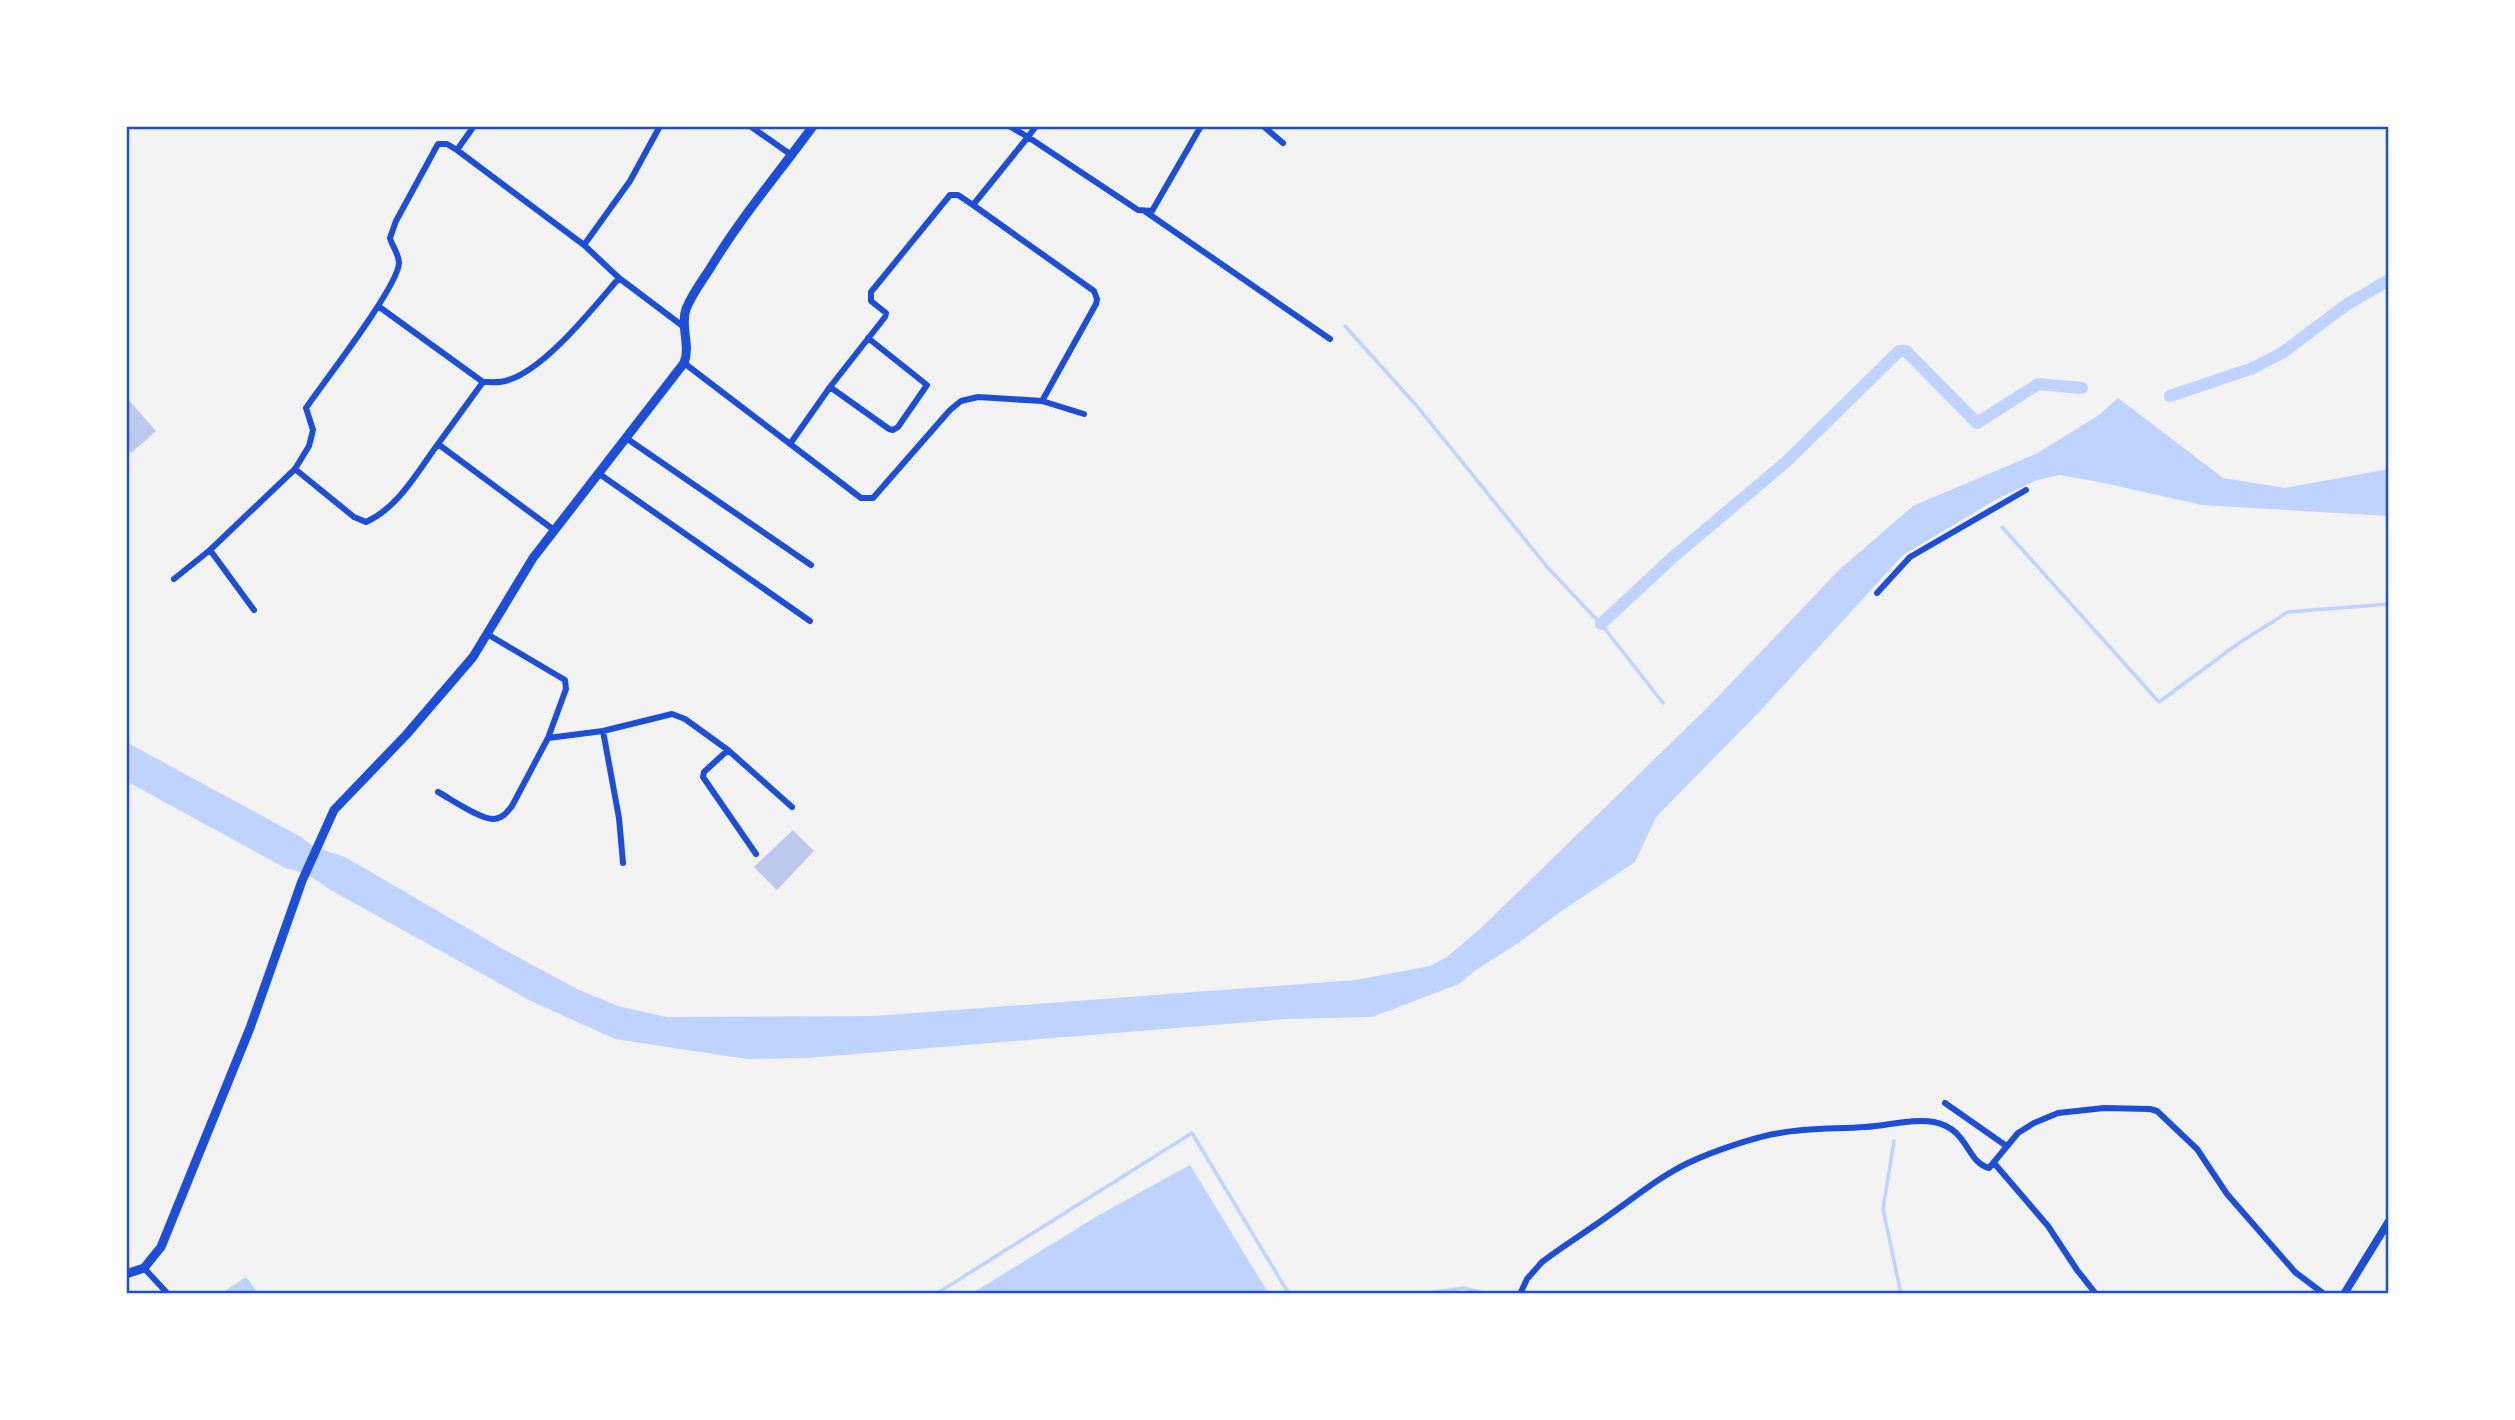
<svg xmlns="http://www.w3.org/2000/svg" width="2515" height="1420" font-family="Roboto,sans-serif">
	<rect width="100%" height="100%" fill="#f2f2f2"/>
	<path fill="#bfd3fe" d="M2118,398L2223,478L2285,488L2389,469V516L2202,505L2104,483L2060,475L2037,480L1997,499L1903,555L1761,710L1656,817L1635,862L1560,912L1517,944L1477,969L1459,984L1372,1017L1286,1019L806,1058L747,1059L615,1039L531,1001L327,888C314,878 304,871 287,869L126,781V742L301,837C317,851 327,850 345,857L503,949L579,990L618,1006L666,1017L875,1016L1356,980L1430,966L1447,957L1480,929L1710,705L1839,570L1913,506L2036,454L2099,415Z
		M1190,1165L1269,1294H971L1099,1215Z
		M246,1277L259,1294H220Z"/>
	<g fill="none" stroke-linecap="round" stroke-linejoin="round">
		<path stroke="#bfd3fe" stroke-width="3.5" d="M1345,326L1416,405L1548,568L1601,624L1663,703
			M2002,527L2159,702L2239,643L2288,612L2389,604
			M1894,1141L1883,1209L1901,1294
			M936,1294L1192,1133L1289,1294
			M1421,1294L1464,1288L1487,1294"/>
		<path stroke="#bfd3fe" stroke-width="12" d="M2170,396L2253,368L2282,353L2346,305L2389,280
			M1601,624L1672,558L1786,462L1899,351H1906L1977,423L2038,384L2082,388"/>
	</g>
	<path fill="#bdc9ec" d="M126,397L156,431L131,453L126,447Z
		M793,830L814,851L777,890L754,867Z"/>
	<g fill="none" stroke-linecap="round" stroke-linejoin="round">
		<path stroke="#1d4ed8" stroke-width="6" d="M474,126L457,150L584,245
			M660,126L630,181L584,245L619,278L684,327
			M750,126L790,154
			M1009,126L1028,137L1036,126
			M1263,126L1283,143
			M973,205L1094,291L1097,299L1096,304L1042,401
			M1146,212L1330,339
			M378,306L483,382C490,382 498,383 505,381C543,372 593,308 619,278
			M684,363L861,498H873L950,410L961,401L978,397L1042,401L1084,414
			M830,387L889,429L893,430L898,427L927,385L868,338
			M626,438L811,565
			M438,444L483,382
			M790,444L830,387L885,317L886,313L871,301V292L950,195H958L973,205L1028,137L1138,210L1152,211L1201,126
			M295,469L354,517L366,522C398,508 418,471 438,444L554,530
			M598,473L810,621
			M174,579L210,550
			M1877,593L1910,557L2026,490
			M254,610L210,550L295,469L309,446L313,430L306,408C323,383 398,287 399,263C399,254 392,246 390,238L396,221L438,144H447L457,150
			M487,634L565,680L566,689L548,738
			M603,731L619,818L623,863
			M728,750L704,772L703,777L756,854
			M438,792C451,799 481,820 494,819C503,818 507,812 512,806L548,738L603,731L672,714L685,719L728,750L792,807
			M1945,1103L2005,1145
			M1994,1163L2048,1226L2077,1270L2096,1294
			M144,1268L168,1294
			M1520,1294L1527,1279L1542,1262C1563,1246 1586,1232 1608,1216C1634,1198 1659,1177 1688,1163C1711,1152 1754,1137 1780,1133C1807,1128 1837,1129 1865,1127C1887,1126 1913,1118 1934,1122C1969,1129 1966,1162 1989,1168L2018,1133L2034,1123L2058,1113L2104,1108L2150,1109L2157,1111L2197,1149L2227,1194L2295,1272L2324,1294"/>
		<path stroke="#1d4ed8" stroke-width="8" d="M2344,1294L2389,1221"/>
		<path stroke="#1d4ed8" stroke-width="9" d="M126,1274L144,1268L161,1247L250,1028L302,881L334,810L406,735L473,657L533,558L684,363C691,346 680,327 686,309C692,294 702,281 711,267C741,217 779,173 813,126"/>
	</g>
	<rect width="2515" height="1420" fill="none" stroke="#ffffff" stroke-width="256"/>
	<rect x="128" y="128" width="2259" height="1164" fill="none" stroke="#1d4ed8" stroke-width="2.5"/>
</svg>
